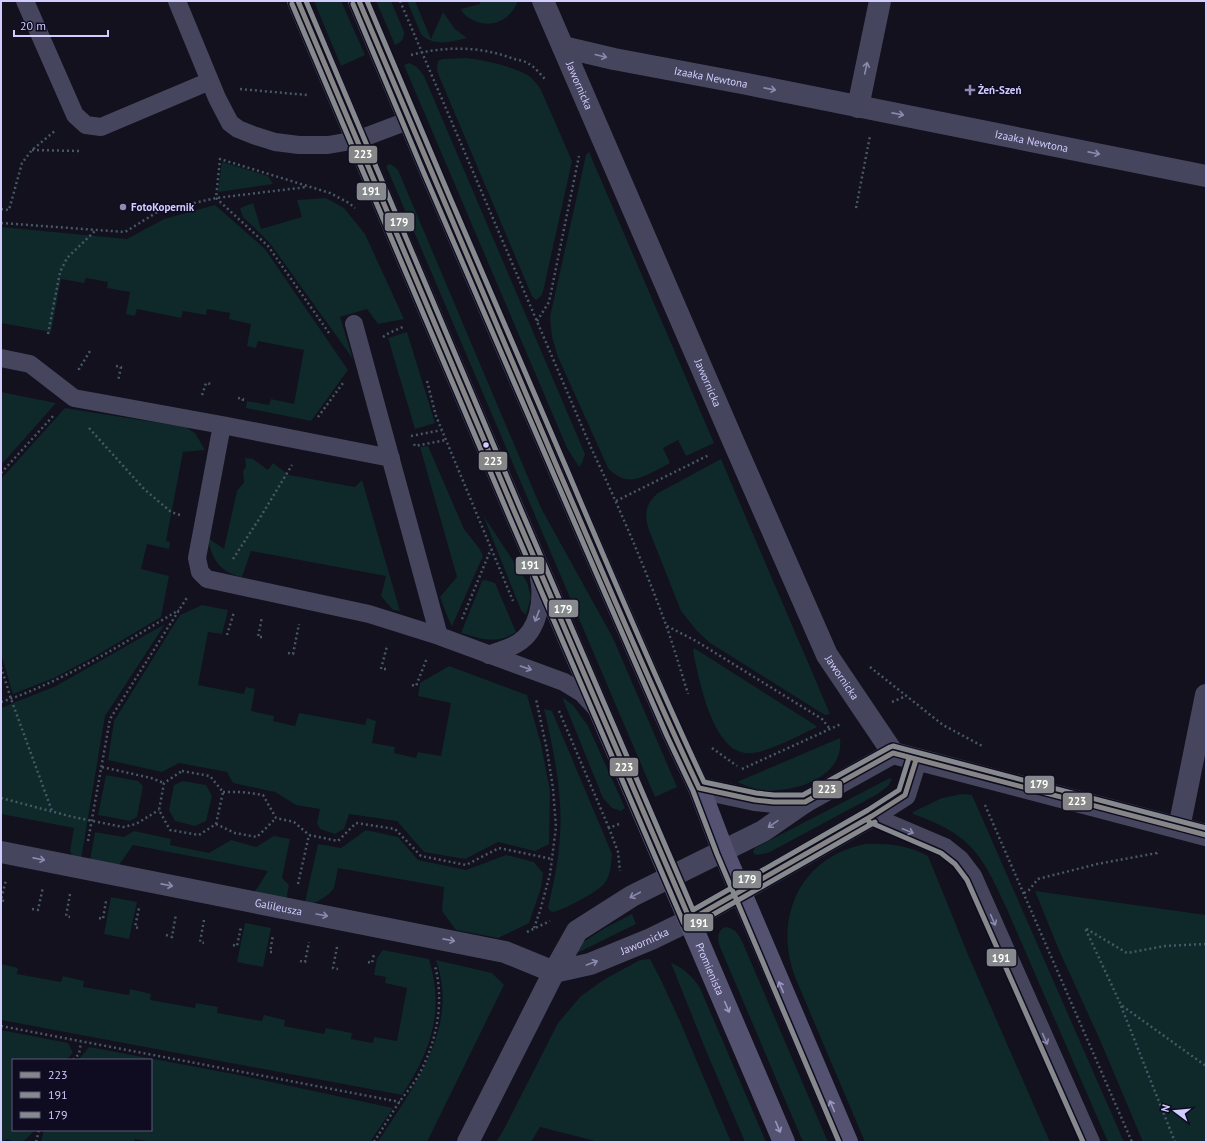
<svg xmlns="http://www.w3.org/2000/svg" width="1207" height="1143" font-family="'PT Sans',sans-serif">
	<rect width="100%" height="100%" fill="#12111d"/>
	<path fill="#0f2829" d="M314,1H341L365,55L341,66Z
		M376,1H391L404,32C404,39 402,42 395,45Z
		M407,1H415L431,39L443,12L455,29L467,38C451,42 433,47 421,34Z
		M480,1H518C511,19 493,29 475,21C469,18 463,15 461,9L480,4Z
		M465,58C482,59 514,67 529,76C534,80 538,85 541,90L572,161L543,292L541,296L536,300L532,296L439,76L437,70L438,61L442,59Z
		M409,63L417,67L424,76L585,454L582,463L579,467L567,448L404,65Z
		M589,152L714,443L686,456L678,440L663,448L670,463C648,474 629,491 608,468L558,357L552,337L550,317L586,155Z
		M222,162L268,176L273,184L218,192Z
		M389,164L392,165L398,170L541,508L613,638L677,787L655,797L386,166Z
		M326,198L344,208L365,234L404,319L378,324L367,309L340,317L353,359L269,242L243,217L240,208L253,203L261,229L302,217L297,200Z
		M215,205L265,249L348,370L311,421L246,408L247,401L269,405L271,399L294,404L304,350L258,341L256,348L247,346L251,324L229,319L230,313L207,309L206,315L183,311L181,318L137,309L135,316L126,314L130,292L107,288L108,282L86,278L84,283L61,279L51,332L1,323V227L127,239L164,219Z
		M407,332L435,423L415,429L388,338Z
		M1,392L56,403L1,465Z
		M65,408L185,427L195,433L205,450L183,452L166,541L170,542L169,549L147,544L141,569L169,576L161,617L99,654L54,678L13,694L1,654V479Z
		M428,446L464,529L479,548L483,556L452,626L448,618L440,597L457,577L420,447Z
		M245,458L253,459L268,470L273,463L289,475L355,487L362,480L400,611L393,610L381,596L386,576L251,551L242,577C221,573 211,559 208,538L224,549L237,491L244,482L243,471L246,467Z
		M721,459L830,714L825,715L820,712L710,643L697,631L681,611L649,530C644,515 645,504 658,493Z
		M483,515L527,582L531,597L526,615L521,610Z
		M485,580L495,583L516,632C496,645 483,639 461,633L482,581Z
		M202,605L228,610L222,634L208,632L198,685L244,694L246,687L255,689L251,711L274,716L273,721L295,726L299,713L365,725L367,718L376,721L372,743L395,747L394,753L416,758L418,752L441,756L451,703L418,696L420,683L449,666L527,695L541,744L550,791L549,844L535,851L498,842L465,859L424,852L397,821L349,814L344,829L335,834L320,829L317,823L320,809L296,805L275,792L233,783L227,772L179,763L162,772L108,760L114,721L180,615Z
		M165,624L105,716L81,860L72,855L70,851L74,828L1,814V708L56,686Z
		M694,648L815,725L817,727C800,735 769,752 751,753C713,757 699,679 693,651Z
		M562,697L573,705L588,726L625,808L621,811L612,808L603,798Z
		M544,709L552,711L612,854C611,863 611,876 604,884C597,892 564,910 553,912L550,911L548,907C554,883 559,858 560,834C563,796 553,746 544,709Z
		M840,738C845,776 798,792 767,790C756,790 746,786 737,782Z
		M106,775L138,781L143,786L137,817L130,821L98,815Z
		M890,778L892,779L888,786L876,795L768,853L757,855L754,854L753,851L755,848Z
		M183,781L206,785L212,796L206,821L195,826L175,821L169,810L174,785Z
		M962,794L972,795L1124,1142H1108L1006,907C982,854 970,834 913,814V812L942,798Z
		M366,830L398,837L418,860L466,870L506,855L534,862L543,873L541,888L529,923L498,938L456,930L442,911L444,887L338,868L334,888L329,894L317,902L312,903L305,902L318,844L341,848Z
		M134,831L171,839L170,845L209,853L231,840L256,847L274,836L290,839L282,878L289,885L286,900L254,893L268,871L133,845L117,868L90,861L95,832L124,837Z
		M865,844C887,843 908,845 928,856L969,957L1050,1142H865L795,977C773,918 800,857 865,844Z
		M1035,891L1206,915V1142H1143L1100,1040L1059,950Z
		M111,897L137,902L129,939L104,934Z
		M632,914L636,924L579,952L575,950L577,946L605,928Z
		M245,923L271,928L263,967L237,962Z
		M725,927C735,928 738,934 742,941L828,1142H803L720,947C717,938 717,931 725,927Z
		M383,950L429,959C445,1011 431,1051 402,1095L1,1020V964L18,968L17,974L61,982L63,976L84,981L83,987L129,995L130,989L151,994L150,1000L195,1008L196,1003L218,1007L217,1013L262,1021L264,1015L285,1020L284,1026L324,1034L326,1028L352,1033L351,1039L373,1043L374,1037L397,1041L407,988L385,983L386,977L374,975L377,958Z
		M650,959L660,978L679,1019L731,1142H599L540,1127L531,1142H496L503,1131L558,1023L581,996L605,979L640,960Z
		M436,960L492,973L504,985L427,1142H378C413,1087 460,1029 436,960Z
		M671,963C684,968 692,976 700,988L766,1142H745L707,1053Z
		M1,1030L68,1043L73,1053L66,1060H13V1130H35L23,1142H16L6,1139L3,1142H1Z
		M89,1047L234,1074L393,1108L370,1142H152L135,1139L134,1142H41L44,1130H151V1060H78Z"/>
	<g fill="none" stroke-linecap="round" stroke-linejoin="round">
		<path stroke="#475868" stroke-width="2.5" stroke-dasharray="2 3" stroke-linecap="butt" d="M400,1L592,450C619,507 644,565 666,625C674,648 681,671 688,694
			M411,55C445,46 481,46 514,59C519,60 525,61 529,64C535,67 540,74 545,79
			M240,89L307,95
			M32,150L79,151
			M856,208L870,136
			M1,209L9,210L22,163L32,150L56,130
			M1,223L125,232L159,211L216,198L307,187
			M537,321L549,302L579,156
			M329,333L268,246L216,198L220,159L330,193L349,203L355,208
			M48,334L60,272L67,258L96,230
			M383,337L389,333L405,326
			M116,366L121,367L118,381
			M79,370V369L90,351
			M427,381L436,416L513,601
			M202,395L206,383L211,384
			M238,398L243,399L242,403
			M318,417L343,383
			M89,428L144,489L171,512L180,515
			M411,436L442,430
			M414,444L415,446L446,440
			M1,473L54,415
			M616,501L709,455
			M233,559L261,516L292,465
			M462,619L491,549
			M667,626L696,641L822,719L830,729
			M227,635L234,612
			M262,637H258L262,617
			M288,653L293,654L299,624
			M1,667L11,699L52,811
			M870,667L943,725L984,747
			M386,669H381L387,646
			M412,685L416,686L427,658
			M1,702C65,681 122,644 179,610
			M892,702L906,696
			M559,711L609,828
			M712,748L737,766
			M102,767L151,778L164,783
			M742,769L841,724
			M182,771L210,776L223,792L216,824L199,835L170,830L159,810L164,783Z
			M223,792H242L263,795L276,818L294,822L309,835L338,841L356,823L395,829L421,856L466,865L499,848L552,859
			M1,798L73,817L123,827L136,824L159,810
			M985,805L1132,1142
			M216,824L235,833L257,837L276,818
			M619,824L609,828L618,852L620,871
			M88,841L110,719L188,596
			M298,884L309,835
			M1024,893L1029,890L1038,879L1097,864L1157,853L1158,850
			M70,894L66,916L70,917
			M4,901L1,900L6,880
			M32,909L38,910L43,887
			M99,918L103,919L106,901
			M204,920L200,942L204,943
			M138,928L135,927L139,908
			M534,928L540,911L550,874L556,827L553,788L547,750L536,699
			M527,932L550,921
			M166,935L172,937L176,914
			M1206,944L1165,946L1127,953L1085,928L1121,1005L1206,1066
			M233,945L237,946L241,927
			M337,947L333,968L338,969
			M272,952H270L273,935
			M300,961L305,962L309,942
			M368,962L372,963L374,954
			M1121,1006L1175,1142
			M1,1026L400,1102
			M73,1060L79,1054L81,1042
			M36,1142L39,1130
			M374,1142C383,1128 391,1114 400,1101C406,1093 412,1086 417,1078C436,1045 445,1004 435,966"/>
		<path stroke="#45455e" stroke-width="18" d="M25,1L75,115L86,125L101,127L210,81
			M177,1L217,98L230,123L238,129L253,135L275,142L299,145H328L357,140L410,120
			M354,324L439,636
			M1,358L30,364L74,398L222,425
			M391,458L222,425L197,558L200,572L207,579L369,614L439,636L564,682L582,693L596,708
			M489,655C498,651 510,648 518,643C539,630 543,600 539,578
			M872,816L945,847L960,859L973,876L1091,1142"/>
		<g stroke="#45455e" stroke-width="22">
			<path id="s1" d="M543,1L734,443L827,655L893,753L1206,835"/>
			<path id="s2" d="M563,47L614,59L747,84L1206,176"/>
			<path d="M858,107L880,1"/>
			<path d="M699,788L755,800L774,802H805"/>
			<path d="M1179,828L1206,695"/>
			<path id="s3" d="M1,852L505,952L554,972"/>
			<path id="s4" d="M554,972L590,964L651,939L690,920L872,816L905,795L916,760"/>
			<path d="M468,1142L554,972L577,931L632,896L763,831L805,802L893,753"/>
		</g>
		<g stroke="#535271" stroke-width="22">
			<path id="s5" d="M298,1L515,513L784,1142"/>
			<path d="M359,1L429,168L603,572L673,733L699,788L723,851L847,1142"/>
		</g>
		<g stroke="#0f0c22" stroke-width="8">
			<path id="bus-1" d="M298,1L515,513L690,920
				M359,1C425,157 491,313 558,469C604,575 649,683 699,788
				M699,788L755,800L774,802H805L893,753L1206,835
				M690,920L872,816L905,795L916,760"/>
		</g>
		<g stroke="#0f0c22" stroke-width="8">
			<path id="bus-2" d="M292,4L509,516L684,924L689,927L693,926L875,822
				M353,4L423,171L597,575L667,736L693,791L717,854L839,1142
				M869,822L941,853L955,864L967,880L1083,1142"/>
		</g>
		<g stroke="#0f0c22" stroke-width="8">
			<path id="bus-3" d="M306,1L521,510L693,910L868,810L899,790L909,758
				M367,1C432,156 498,311 565,465C610,571 655,678 704,782L756,793L774,795H803L890,747L893,746L1206,828"/>
		</g>
		<use href="#bus-1" stroke="#868686" stroke-width="5"/>
		<use href="#bus-2" stroke="#868a8d" stroke-width="5"/>
		<use href="#bus-3" stroke="#868a8d" stroke-width="5"/>
	</g>
	<defs><path id="oneway-shaft" d="M-6 0H5M1.5-3L5.5 0L1.5 3" fill="none" stroke-width="1.6" stroke-linecap="round" stroke-linejoin="round"/></defs>
	<g stroke="#8c89ae">
		<use href="#oneway-shaft" transform="translate(601 56) rotate(14)"/>
		<use href="#oneway-shaft" transform="translate(866 68) rotate(-78)"/>
		<use href="#oneway-shaft" transform="translate(770 89) rotate(11)"/>
		<use href="#oneway-shaft" transform="translate(898 114) rotate(11)"/>
		<use href="#oneway-shaft" transform="translate(1094 153) rotate(11)"/>
		<use href="#oneway-shaft" transform="translate(537 616) rotate(111)"/>
		<use href="#oneway-shaft" transform="translate(526 668) rotate(19)"/>
		<use href="#oneway-shaft" transform="translate(773 824) rotate(145)"/>
		<use href="#oneway-shaft" transform="translate(908 831) rotate(22)"/>
		<use href="#oneway-shaft" transform="translate(39 859) rotate(11)"/>
		<use href="#oneway-shaft" transform="translate(167 885) rotate(11)"/>
		<use href="#oneway-shaft" transform="translate(635 895) rotate(152)"/>
		<use href="#oneway-shaft" transform="translate(322 915) rotate(10)"/>
		<use href="#oneway-shaft" transform="translate(993 920) rotate(66)"/>
		<use href="#oneway-shaft" transform="translate(449 940) rotate(11)"/>
		<use href="#oneway-shaft" transform="translate(592 963) rotate(-20)"/>
		<use href="#oneway-shaft" transform="translate(1045 1039) rotate(66)"/>
	</g>
	<g stroke="#9996bf">
		<use href="#oneway-shaft" transform="translate(781 987) rotate(-113)"/>
		<use href="#oneway-shaft" transform="translate(727 1007) rotate(67)"/>
		<use href="#oneway-shaft" transform="translate(832 1106) rotate(-113)"/>
		<use href="#oneway-shaft" transform="translate(778 1127) rotate(67)"/>
	</g>
	<g fill="#8f8bb0" stroke="#0f0c22" stroke-width="1.5">
		<path d="M968 84h4v4h4v4h-4v4h-4v-4h-4v-4h4z"/>
		<circle cx="123" cy="207" r="4"/>
	</g>
	<circle fill="#d2cdff" stroke="#0f0c22" stroke-width="1.5" cx="486" cy="445" r="3.5"/>
	<g text-anchor="middle" dominant-baseline="central" stroke-width="3" stroke-linejoin="round" paint-order="stroke">
		<g font-size="11" fill="#d2cdff" stroke="#0f0c22">
			<text stroke="none"><textPath href="#s2" startOffset="151">Izaaka Newtona</textPath></text>
			<text stroke="none"><textPath href="#s1" startOffset="92">Jawornicka</textPath></text>
			<text stroke="none"><textPath href="#s2" startOffset="478">Izaaka Newtona</textPath></text>
			<text stroke="none"><textPath href="#s1" startOffset="416">Jawornicka</textPath></text>
			<text stroke="none"><textPath href="#s1" startOffset="740">Jawornicka</textPath></text>
			<text stroke="none"><textPath href="#s3" startOffset="283">Galileusza</textPath></text>
			<text stroke="none"><textPath href="#s4" startOffset="96">Jawornicka</textPath></text>
			<text stroke="none"><textPath href="#s5" startOffset="1052">Promienista</textPath></text>
		</g>
		<g font-size="11" font-weight="bold" fill="#d2cdff" stroke="#0f0c22" text-anchor="start">
			<text x="978" y="90">Żeń-Szeń</text>
			<text x="131" y="207">FotoKopernik</text>
		</g>
	</g>
	<g stroke="#0f0c22" stroke-width="1.5">
		<rect x="348" y="145" width="30" height="19" rx="4" fill="#868686"/>
		<rect x="356" y="182" width="31" height="19" rx="4" fill="#868a8d"/>
		<rect x="384" y="212" width="31" height="20" rx="4" fill="#868a8d"/>
		<rect x="478" y="451" width="30" height="20" rx="4" fill="#868686"/>
		<rect x="515" y="556" width="30" height="19" rx="4" fill="#868a8d"/>
		<rect x="548" y="599" width="31" height="19" rx="4" fill="#868a8d"/>
		<rect x="609" y="757" width="30" height="20" rx="4" fill="#868686"/>
		<rect x="1024" y="775" width="31" height="19" rx="4" fill="#868a8d"/>
		<rect x="812" y="780" width="31" height="19" rx="4" fill="#868686"/>
		<rect x="1062" y="792" width="31" height="19" rx="4" fill="#868686"/>
		<rect x="732" y="870" width="30" height="19" rx="4" fill="#868a8d"/>
		<rect x="683" y="913" width="31" height="19" rx="4" fill="#868a8d"/>
		<rect x="986" y="948" width="31" height="19" rx="4" fill="#868a8d"/>
	</g>
	<g font-size="11" text-anchor="middle" font-weight="bold" fill="#fff">
		<text x="363" y="158">223</text>
		<text x="371" y="195">191</text>
		<text x="399" y="226">179</text>
		<text x="493" y="465">223</text>
		<text x="530" y="569">191</text>
		<text x="563" y="613">179</text>
		<text x="624" y="771">223</text>
		<text x="1039" y="788">179</text>
		<text x="827" y="793">223</text>
		<text x="1077" y="805">223</text>
		<text x="747" y="883">179</text>
		<text x="699" y="927">191</text>
		<text x="1001" y="962">191</text>
	</g>
	<rect width="1207" height="1143" fill="none" stroke="#d2cdff" stroke-width="4"/>
	<rect x="12" y="1059" width="140" height="72" fill="#0f0c22" stroke="#5d597a"/>
	<rect x="20" y="1072" width="20" height="6" fill="#868686" stroke="#5d597a"/>
	<text x="48" y="1079" font-size="12" fill="#d2cdff">223</text>
	<rect x="20" y="1092" width="20" height="6" fill="#868a8d" stroke="#5d597a"/>
	<text x="48" y="1099" font-size="12" fill="#d2cdff">191</text>
	<rect x="20" y="1112" width="20" height="6" fill="#868a8d" stroke="#5d597a"/>
	<text x="48" y="1119" font-size="12" fill="#d2cdff">179</text>
	<g transform="translate(1175 1111) rotate(286)" stroke="#0f0c22" stroke-width="3" paint-order="stroke">
	<path d="M0-3L7 15L0 10L-7 15Z" fill="#d2cdff"/>
	<text y="-6" font-size="11" font-weight="bold" text-anchor="middle" fill="#d2cdff">N</text>
	</g>
	<path d="M14 30v6h94v-6" fill="none" stroke="#d2cdff" stroke-width="2"/>
	<text x="20" y="30" font-size="12" fill="#d2cdff" stroke="#0f0c22" stroke-width="3" paint-order="stroke">20 m</text>
</svg>
